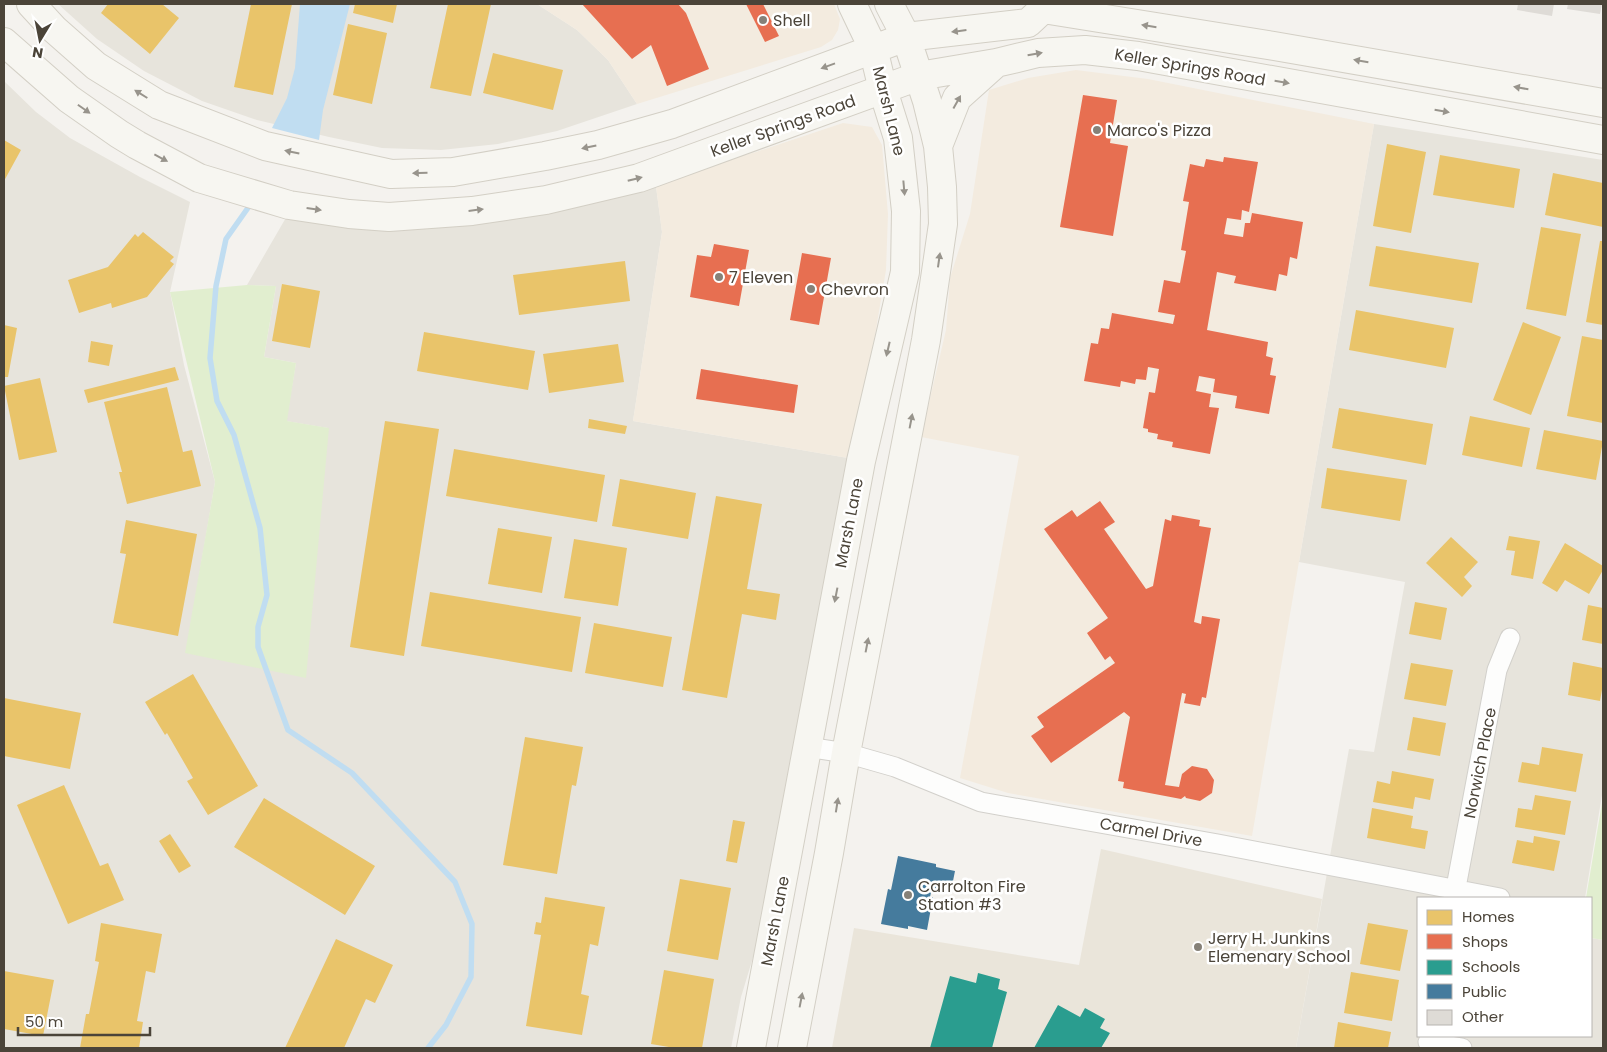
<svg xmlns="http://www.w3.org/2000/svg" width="1607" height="1052" font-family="Poppins,sans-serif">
	<rect width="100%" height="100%" fill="#f4f2ee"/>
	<path fill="#e7e4dc" d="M58,4H537L577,30L608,60L637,104L557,131L498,144L441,150L382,148L329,137L257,120L202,101L144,71L97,39Z
		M4,81L36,112L70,138L140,177L190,202L170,292L184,365L215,482L186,653L328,428L286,421L296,363L264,357L276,286L247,285L291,209L362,220L655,179L662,232L633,421L848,458L761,931L741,997L731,1048H4Z
		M1374,124L1603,160V789L1585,898H1418V1036H1591V938L1603,940V1048H1296L1349,749L1374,752L1405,582L1299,562Z"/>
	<path fill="#f3ebdf" d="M537,4H834L840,19L838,30L832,40L821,47L637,104L608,60L577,30Z
		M1076,70L1148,79L1374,124L1252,836L1008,793L960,778L1019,456L921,437L946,330L950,278L970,214L989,90L1028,78Z
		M843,123L872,127L882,145L888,214L886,270L875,335L848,458L633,421L662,232L655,179L756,152Z"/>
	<path fill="#eae5da" d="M1101,849L1322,899L1296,1048H832L854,928L1079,965Z"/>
	<path fill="#e1eecf" d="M247,285L276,286L264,357L296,363L287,421L329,428L306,678L185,653L215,482L170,292Z
		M1603,797V940L1591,938V898H1586Z"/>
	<path fill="#c0ddf1" d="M300,4H350L323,110L319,140L272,128L287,98L295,68Z"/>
	<path fill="#e9c46a" d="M108,4H162L179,18L150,54L101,13Z
		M251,4H292L273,95L234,87Z
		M355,4H397L393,23L353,13Z
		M448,4H491L471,96L430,88Z
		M348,24L387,33L372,104L333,95Z
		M493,53L563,70L553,110L483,93Z
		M4,140L21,150L4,181Z
		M1387,144L1426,152L1411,233L1373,226Z
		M1440,155L1520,169L1514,208L1433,195Z
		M1553,173L1603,183V227L1545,215Z
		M1541,227L1581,234L1566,316L1526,309Z
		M143,232L174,257L170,261L174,264L147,297L112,308L111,303L79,313L68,280L108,267L135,234L138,237Z
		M1600,241H1603V325L1586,322Z
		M1376,246L1479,263L1472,303L1369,286Z
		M625,261L630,301L519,315L513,275Z
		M282,284L320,291L310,348L272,341Z
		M1356,310L1454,328L1446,368L1349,350Z
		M1523,322L1561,337L1531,415L1493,400Z
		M4,325L17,328L8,377H4Z
		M424,332L535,351L528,390L417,371Z
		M1582,336L1603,340V423L1567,416Z
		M91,341L113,345L109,366L88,362Z
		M618,344L624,382L549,393L543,354Z
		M175,367L179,380L88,403L84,390Z
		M40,378L57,452L19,460L4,386Z
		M167,387L183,452L192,450L201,486L127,504L119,472H122L104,402Z
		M1339,408L1433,424L1426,465L1332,448Z
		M1470,416L1530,428L1522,467L1462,455Z
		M589,419L627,426L625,434L588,428Z
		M385,421L439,429L404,656L350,647Z
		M1544,430L1603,441L1596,480L1536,469Z
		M454,449L605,475L597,522L446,496Z
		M1327,468L1407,480L1400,521L1321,508Z
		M620,479L696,493L688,539L612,526Z
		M716,496L762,504L747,589L780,594L776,620L742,614L727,698L682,690Z
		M126,520L197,534L178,636L113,623L126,554L120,553Z
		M498,528L552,537L542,593L488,584Z
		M1509,536L1540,541L1533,579L1511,575L1515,551L1506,550Z
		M1451,537L1478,562L1464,577L1472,586L1462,597L1426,563Z
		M574,539L627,548L618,606L564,598Z
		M1565,543L1603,566V570L1589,594L1565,580L1557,592L1542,583Z
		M430,592L581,617L572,672L421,646Z
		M1415,602L1447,608L1441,640L1409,634Z
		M1588,605L1603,608V644L1582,640Z
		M594,623L672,637L663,687L585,673Z
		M1573,662L1603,668V684L1600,701L1568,695Z
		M1411,663L1453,670L1446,706L1404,699Z
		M193,674L258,786L208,815L187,781L193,778L167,733L165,735L145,702Z
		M4,698L81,713L70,769L4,756Z
		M1413,717L1446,723L1440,756L1407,750Z
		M525,737L583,747L576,786L572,785L557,874L503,865Z
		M1542,747L1583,754L1576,792L1518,782L1522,762L1539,765Z
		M1392,771L1434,779L1430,800L1415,797L1413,809L1373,802L1377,781L1390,784Z
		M64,785L100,866L108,863L124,900L68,924L17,805Z
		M1535,795L1571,801L1565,835L1515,827L1518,808L1532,810Z
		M264,798L375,866L345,915L234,847Z
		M1372,808L1413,816L1411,828L1428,831L1425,849L1367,838Z
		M733,820L745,822L737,863L726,861Z
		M170,834L191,866L179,873L159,841Z
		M1534,836L1560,841L1554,871L1512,863L1517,840L1533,843Z
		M680,879L731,888L718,960L667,951Z
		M545,897L605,907L598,946L590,944L581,994L589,996L582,1035L526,1026L541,935L534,934L536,922L541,923Z
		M101,923L162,934L155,973L146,971L137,1021L143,1022L139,1048H80L86,1014H89L99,962L95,961Z
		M1368,923L1408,930L1400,971L1360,964Z
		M336,939L393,965L375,1003L366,999L344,1048H285Z
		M664,970L714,979L702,1048H675L651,1044Z
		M4,971L54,980L43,1036L4,1029L5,1021H4Z
		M1351,972L1399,980L1392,1021L1344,1013Z
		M1338,1022L1391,1032L1388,1048H1334Z"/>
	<path fill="#e76f51" d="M582,4H678L686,13L709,69L667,86L651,45L632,59Z
		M746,4H763L779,36L765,42Z
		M1083,95L1117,100L1110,143L1128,146L1113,236L1060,227Z
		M1224,157L1258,162L1249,212L1242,210L1241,220L1227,218L1224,234L1243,237L1245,223H1250L1252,213L1303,222L1297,259L1290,257L1287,276L1279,274L1276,291L1234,283L1236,276L1217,272L1207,330L1268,342L1266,356L1273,358L1270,375L1276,376L1269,414L1235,408L1237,396L1213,392L1215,379L1199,376L1196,391L1211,394L1209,407L1219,408L1210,454L1172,447L1173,442L1157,439L1158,434L1148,432V429L1143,428L1149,392L1155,393L1159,369L1148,367L1146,380L1136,379L1135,384L1121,381L1120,387L1084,381L1091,343L1098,344L1101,328L1109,329L1112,313L1173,324L1175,315L1158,312L1164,280L1180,283L1186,251L1181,250L1189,202L1183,201L1190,164L1204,167L1206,159L1223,162Z
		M714,244L749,250L739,306L690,297L697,255L711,257Z
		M802,253L831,258L819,325L790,320Z
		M701,369L798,385L794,413L696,399Z
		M1100,501L1115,522L1104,529L1146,589L1153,586L1165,519L1171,521L1172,515L1200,520L1199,526L1211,528L1194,622L1201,624L1202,616L1220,619L1206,698L1202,697L1200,706L1184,703L1186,694L1182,693L1165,785L1179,787L1182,774L1192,766L1207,769L1214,780L1212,793L1200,801L1186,798L1185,796L1181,799L1123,788L1124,782L1118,781L1130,717L1124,712L1051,763L1031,736L1044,727L1037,717L1115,663L1110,656L1105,660L1087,633L1108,618L1044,529L1072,510L1077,517Z"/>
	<path fill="#2a9d8f" d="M978,973L1000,979L998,989L1007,992L992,1048H930L950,976L976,983Z
		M1058,1005L1080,1017L1085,1008L1105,1019L1100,1028L1110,1033L1101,1048H1034Z"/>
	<path fill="#457b9d" d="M898,856L936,864V867L955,871L951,891L932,888L930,897H933L927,930L908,926V929L881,924L888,889L891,890Z"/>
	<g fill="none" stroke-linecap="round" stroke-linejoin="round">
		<path stroke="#c0ddf1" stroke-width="5.5" d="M250,205L226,239L216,286L210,358L217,401L234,435L260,528L267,595L258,627V647L288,730L352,773L455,882L472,924L471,977L446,1025L428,1048"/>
	</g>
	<path fill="#dedbd6" d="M1518,4H1554L1552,16L1517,10Z
		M1568,4H1602L1600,14L1567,9Z"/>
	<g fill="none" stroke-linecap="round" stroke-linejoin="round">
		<g stroke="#d2d0cb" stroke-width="21">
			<path id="street" d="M807,747L846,753L895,767L981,802L1218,844L1500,898
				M1454,898L1497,670L1510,638
				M1428,1042L1462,1048"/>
		</g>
		<g stroke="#d3cfc5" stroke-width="30">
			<path id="secondary" d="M31,4L54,29L96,66L159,105L265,146L391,174L453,172L545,156L598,145L672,124L906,37L1028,23L1043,9
				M1043,9L1274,46L1603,103
				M4,42L69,99L119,134L137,145L199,178L289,205L349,214L389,217L472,211L546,200L639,178L919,76L996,63L1038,53L1085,50L1138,56L1603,140
				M938,146L957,98L996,63
				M751,1048L861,461L905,272L906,211L898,138L883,90L873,48L852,4
				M792,1048L829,853L846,753L926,340L943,224L942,187L938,146L927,101L906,37L889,4"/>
		</g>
		<use href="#street" stroke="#fdfdfc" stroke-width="19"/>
		<use href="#secondary" stroke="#f7f6f1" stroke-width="28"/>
	</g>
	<defs><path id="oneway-solid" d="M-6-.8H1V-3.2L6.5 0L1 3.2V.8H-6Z" transform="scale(1.25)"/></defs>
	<g fill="#98948c">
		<use href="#oneway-solid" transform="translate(1149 26) rotate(-171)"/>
		<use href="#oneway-solid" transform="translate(959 31) rotate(173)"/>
		<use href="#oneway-solid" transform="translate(1035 54) rotate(-10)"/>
		<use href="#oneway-solid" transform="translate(1361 61) rotate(-170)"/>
		<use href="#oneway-solid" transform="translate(828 66) rotate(160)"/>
		<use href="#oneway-solid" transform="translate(1282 82) rotate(10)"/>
		<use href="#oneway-solid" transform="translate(1521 88) rotate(-170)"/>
		<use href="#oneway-solid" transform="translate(141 94) rotate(-148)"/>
		<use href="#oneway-solid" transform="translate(957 102) rotate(-61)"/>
		<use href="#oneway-solid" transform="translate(84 109) rotate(35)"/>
		<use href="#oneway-solid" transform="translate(1442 111) rotate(10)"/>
		<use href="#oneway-solid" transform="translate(589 147) rotate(168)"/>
		<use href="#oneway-solid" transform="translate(292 152) rotate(-168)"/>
		<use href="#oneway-solid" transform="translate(161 158) rotate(28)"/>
		<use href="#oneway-solid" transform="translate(420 173) rotate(178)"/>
		<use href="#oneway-solid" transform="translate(635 179) rotate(-14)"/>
		<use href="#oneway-solid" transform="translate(904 188) rotate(85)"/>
		<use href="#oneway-solid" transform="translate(314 209) rotate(8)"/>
		<use href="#oneway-solid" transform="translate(476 210) rotate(-7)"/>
		<use href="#oneway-solid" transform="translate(939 260) rotate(-82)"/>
		<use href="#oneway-solid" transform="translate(888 349) rotate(103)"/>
		<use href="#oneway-solid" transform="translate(911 421) rotate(-79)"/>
		<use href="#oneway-solid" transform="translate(836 595) rotate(101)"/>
		<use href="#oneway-solid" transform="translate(867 645) rotate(-79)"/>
		<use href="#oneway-solid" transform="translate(837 805) rotate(-81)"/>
		<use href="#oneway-solid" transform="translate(801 1000) rotate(-79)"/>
	</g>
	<g fill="#868178" stroke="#fff" stroke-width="2">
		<circle cx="763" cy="20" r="5"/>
		<circle cx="1097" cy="130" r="5"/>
		<circle cx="719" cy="277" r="5"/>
		<circle cx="811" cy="289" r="5"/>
		<circle cx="908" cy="895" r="5"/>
		<circle cx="1198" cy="947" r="5"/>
	</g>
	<g text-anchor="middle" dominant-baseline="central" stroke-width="5" stroke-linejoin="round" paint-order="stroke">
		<g font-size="16" fill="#4b4439" stroke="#fff" text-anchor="start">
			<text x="773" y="20">Shell</text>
			<text x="1107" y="130">Marco's Pizza</text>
			<text x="729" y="277">7 Eleven</text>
			<text x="821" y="289">Chevron</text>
			<text x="918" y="886">Carrolton Fire<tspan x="918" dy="18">Station #3</tspan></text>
			<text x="1208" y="938">Jerry H. Junkins<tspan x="1208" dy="18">Elemenary School</tspan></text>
		</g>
		<g font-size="16" fill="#4b4439" stroke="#fff">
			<text transform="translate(1190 67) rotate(10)">Keller Springs Road</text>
			<text transform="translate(889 111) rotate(76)">Marsh Lane</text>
			<text transform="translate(783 126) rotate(-20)">Keller Springs Road</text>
			<text transform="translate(849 523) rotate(-79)">Marsh Lane</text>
			<text transform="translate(1480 763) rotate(-79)">Norwich Place</text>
			<text transform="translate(1151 832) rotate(10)">Carmel Drive</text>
			<text transform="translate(775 921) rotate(-79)">Marsh Lane</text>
		</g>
	</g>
	<rect width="1607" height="1052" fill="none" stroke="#4b4439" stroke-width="10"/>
	<rect x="1417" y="897" width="175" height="140" fill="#ffffff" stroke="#b7b4b0"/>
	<rect x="1427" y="910" width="25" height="15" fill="#e9c46a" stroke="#b7b4b0"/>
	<text x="1462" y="922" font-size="15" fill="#4b4439">Homes</text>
	<rect x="1427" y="934" width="25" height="15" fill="#e76f51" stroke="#b7b4b0"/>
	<text x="1462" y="947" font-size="15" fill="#4b4439">Shops</text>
	<rect x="1427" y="960" width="25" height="15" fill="#2a9d8f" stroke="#b7b4b0"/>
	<text x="1462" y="972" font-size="15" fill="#4b4439">Schools</text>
	<rect x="1427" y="984" width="25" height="15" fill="#457b9d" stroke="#b7b4b0"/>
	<text x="1462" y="997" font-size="15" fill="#4b4439">Public</text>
	<rect x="1427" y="1010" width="25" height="15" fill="#dedbd6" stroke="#b7b4b0"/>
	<text x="1462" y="1022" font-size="15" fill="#4b4439">Other</text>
	<g transform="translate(40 40) rotate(190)" stroke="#ffffff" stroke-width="4" paint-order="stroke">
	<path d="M0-4L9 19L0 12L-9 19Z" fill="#4b4439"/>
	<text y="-8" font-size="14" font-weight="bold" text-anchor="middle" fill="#4b4439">N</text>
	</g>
	<path d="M18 1027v8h132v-8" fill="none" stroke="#4b4439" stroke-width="2.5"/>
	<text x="25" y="1027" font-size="15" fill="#4b4439" stroke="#ffffff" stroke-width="4" paint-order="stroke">50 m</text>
</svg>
